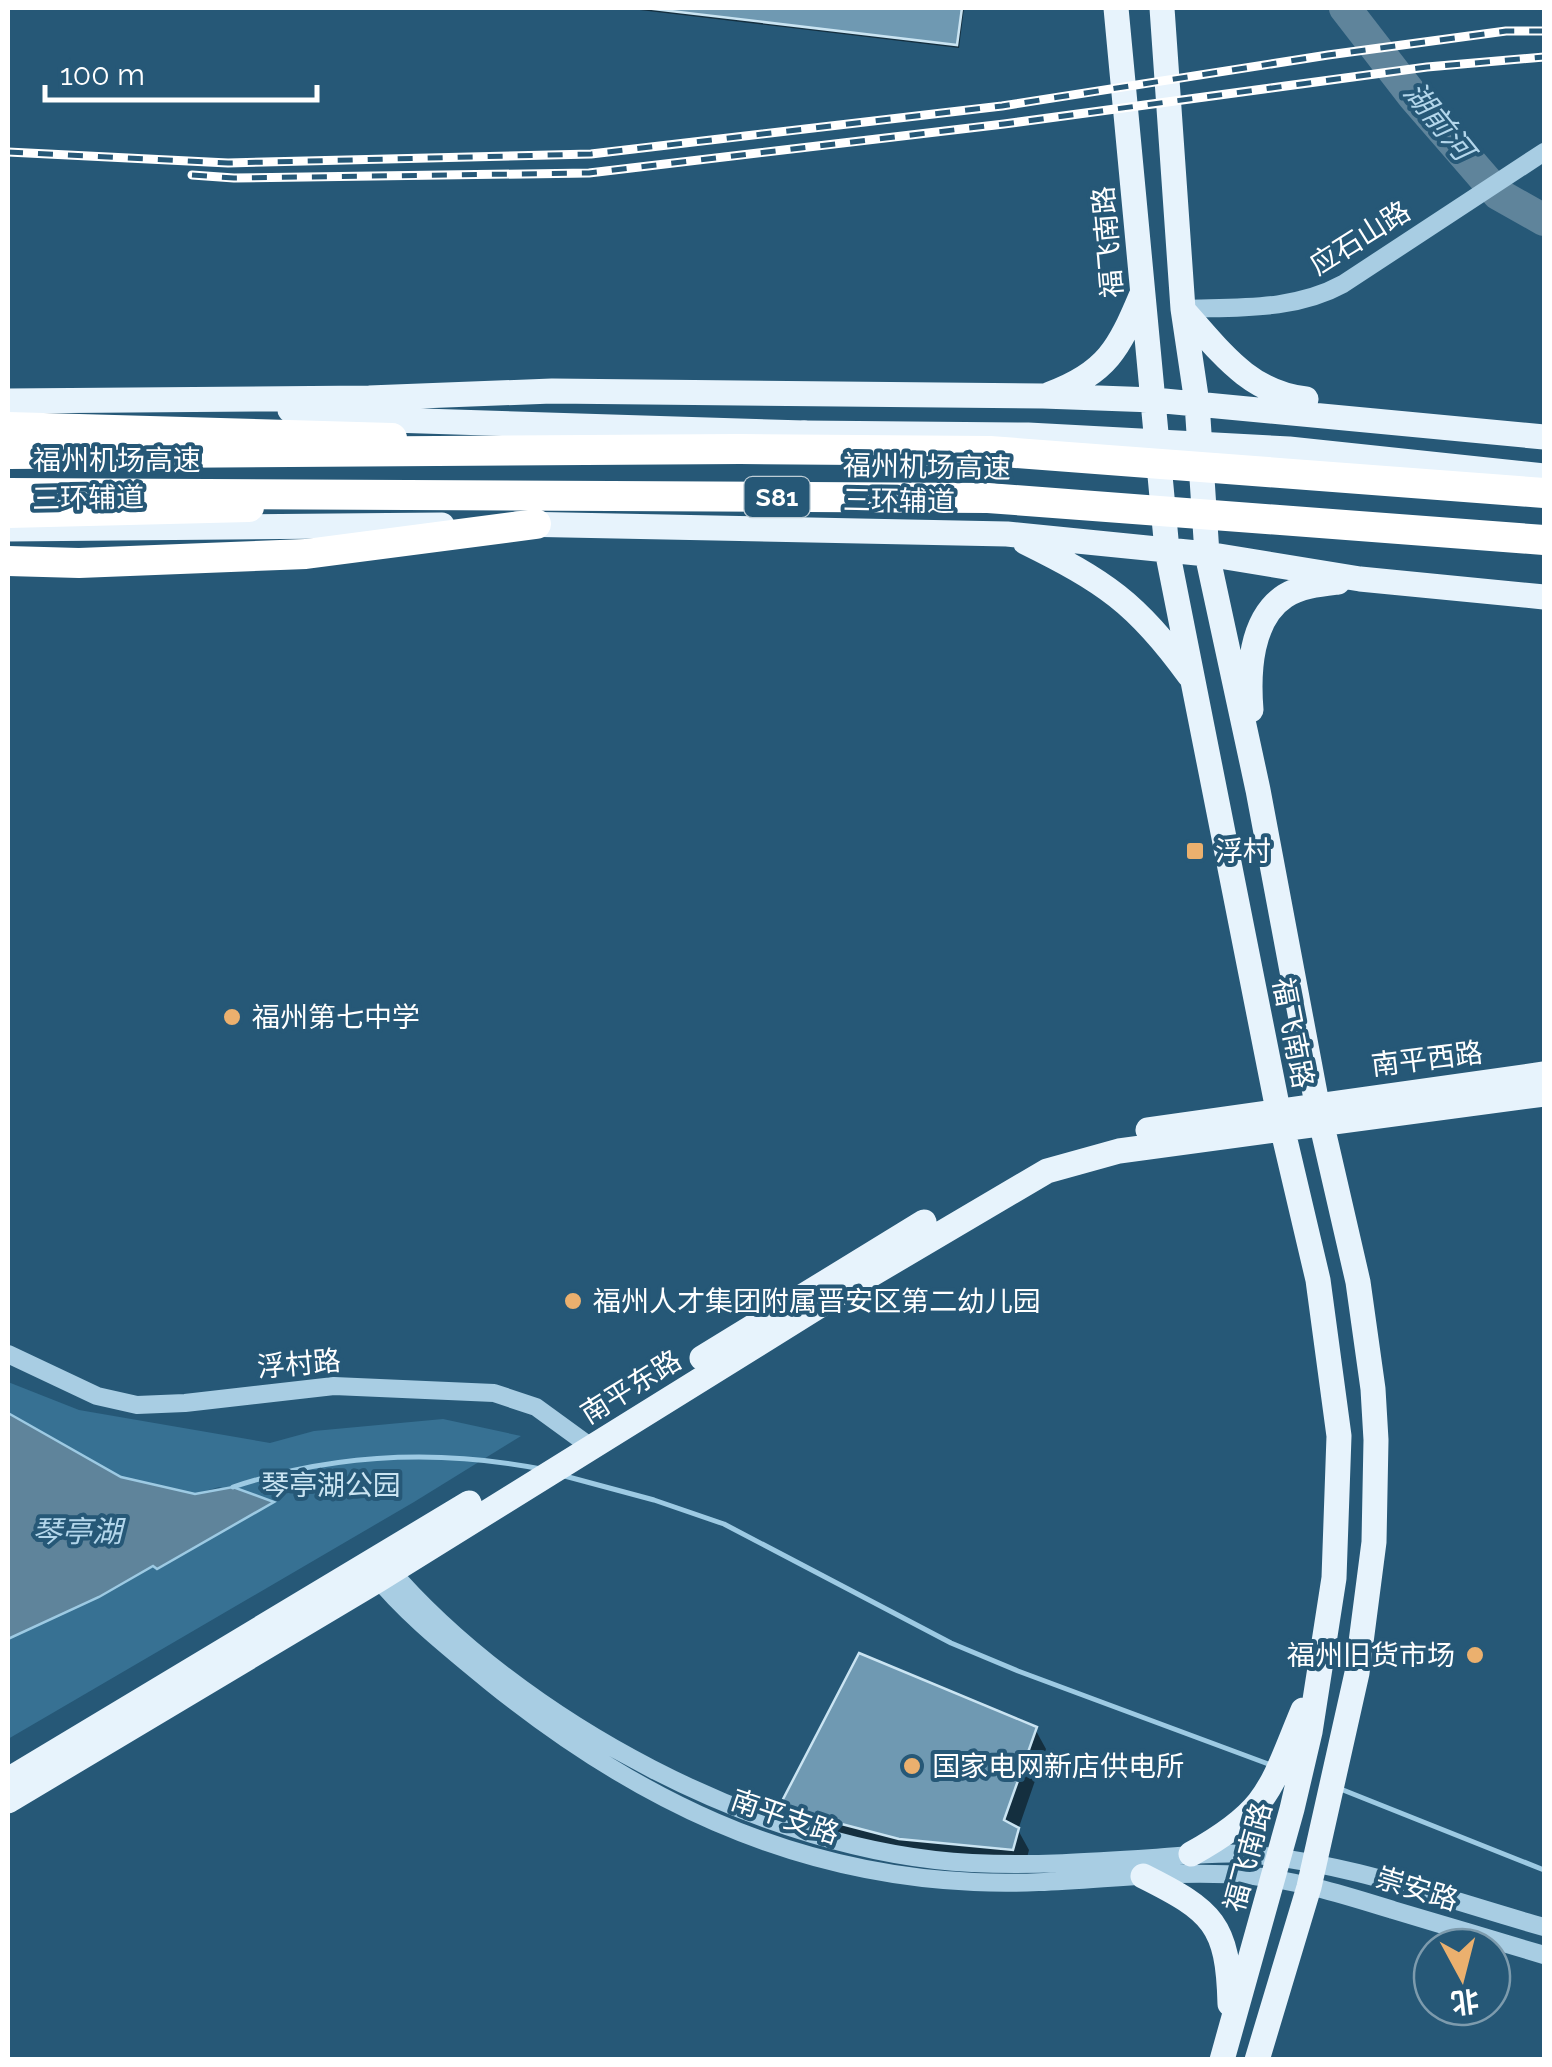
<svg xmlns="http://www.w3.org/2000/svg" width="1552" height="2067" font-family="Raleway,'Noto Sans SC',sans-serif">
	<rect width="100%" height="100%" fill="#265877"/>
	<path fill="#377193" d="M8,1382L79,1410L270,1443L314,1431L443,1419L521,1436L414,1502L8,1739V1639L99,1597L153,1566L157,1569L273,1502L219,1487L195,1494L121,1477L8,1413Z"/>
	<path fill="#5f849b" stroke="#9dcae3" stroke-width="2.5" d="M8,1413L121,1477L195,1494L233,1487L274,1502L157,1569L153,1566L99,1597L8,1639Z"/>
	<path fill="#0007" d="M623,8H964L959,48Z
		M1035,1729L1046,1749L1018,1830L1029,1850L1024,1869L995,1868L795,1824L783,1805Z"/>
	<g fill="none" stroke-linecap="round" stroke-linejoin="round">
		<path stroke="#9dcae3" stroke-width="5" d="M561,1475L654,1500L724,1524L951,1643L1018,1671L1271,1765
			M233,1487C333,1454 437,1449 541,1469
			M1338,1788L1544,1870"/>
		<path stroke="#5f849b" stroke-width="32" d="M1345,8L1413,96L1498,194L1544,220"/>
	</g>
	<path fill="#6f99b2" stroke="#cae4f2" stroke-width="2.5" d="M645,8H962L957,45Z
		M859,1653L1037,1727L1004,1820L1019,1828L1013,1850L899,1839L830,1821L780,1805Z"/>
	<g fill="none" stroke-linecap="round" stroke-linejoin="round">
		<path stroke="#a8cde3" stroke-width="18" d="M1183,309C1237,307 1294,311 1343,284L1544,152
			M8,1354L97,1396L137,1405L185,1403L334,1386L494,1393L536,1407L591,1447
			M386,1565C519,1721 766,1853 972,1863C1032,1866 1093,1862 1153,1858C1183,1856 1214,1852 1244,1854C1346,1861 1447,1900 1544,1927
			M373,1573C406,1614 448,1647 489,1681C632,1797 788,1874 974,1882C1067,1887 1160,1867 1253,1876C1300,1881 1348,1896 1393,1910C1443,1925 1494,1940 1544,1955"/>
		<path stroke="#e7f3fc" stroke-width="25" d="M1116,8L1167,550L1278,1110L1318,1280L1339,1436L1334,1578L1310,1732L1292,1809L1222,2060
			M1162,8L1183,309L1197,403L1207,554L1258,790L1317,1104L1358,1282L1373,1389L1376,1440L1374,1542L1357,1673L1309,1887L1257,2060
			M1184,311C1220,351 1249,393 1306,399
			M1050,394C1107,373 1119,348 1141,296
			M8,401L369,398L552,391L1043,396L1154,400L1544,437
			M290,410L328,418L804,433
			M517,524L1007,534L1207,554L1360,579L1544,597
			M8,529L442,525
			M1025,542C1104,581 1137,603 1189,675
			M1251,710C1248,673 1250,619 1285,596C1300,586 1321,584 1338,582
			M1148,1130L1544,1074
			M702,1358L924,1222
			M8,1780L469,1503
			M8,1801L378,1580L840,1293L1047,1171L1119,1151L1544,1094
			M1191,1854C1270,1810 1270,1789 1303,1710
			M1143,1876C1213,1911 1228,1924 1230,2004"/>
		<path stroke="#fff" stroke-width="30" d="M8,427L392,438
			M8,513L249,507
			M8,561L79,563L306,554L536,524"/>
		<g stroke="#fff" stroke-width="9">
			<path id="rail" d="M8,152L228,163L591,154L1002,106L1328,55L1506,31H1544
				M192,175L234,178L589,173L1004,124L1427,67L1544,57"/>
		</g>
		<use href="#rail" stroke="#265877" stroke-width="5" stroke-dasharray="15" stroke-linecap="butt"/>
		<path stroke="#e7f3fc" stroke-width="25" d="M804,433L1028,435L1289,449L1544,476"/>
		<path stroke="#fff" stroke-width="30" d="M8,454L740,449L990,451L1544,493
			M8,493L988,498L1544,540"/>
	</g>
	<g fill="#ebb06e" stroke="#265877" stroke-width="4">
		<rect x="1185" y="841" width="20" height="20" rx="5"/>
		<circle cx="232" cy="1017" r="10"/>
		<circle cx="573" cy="1301" r="10"/>
		<circle cx="1475" cy="1655" r="10"/>
		<circle cx="912" cy="1766" r="10"/>
	</g>
	<g text-anchor="middle" dominant-baseline="central" stroke-width="8" stroke-linejoin="round" paint-order="stroke">
		<rect fill="#265877" stroke="#becdd6" stroke-width="2.5" x="744.5" y="477" width="65" height="40" rx="8"/>
		<g font-size="25" font-weight="bold" fill="#fff">
			<text x="777" y="497">S81</text>
		</g>
		<g font-size="28" fill="#fff" stroke="#265877">
			<text transform="translate(1360 238) rotate(-32)">应石山路</text>
			<text transform="translate(1108 242) rotate(-95)">福飞南路</text>
			<text x="117" y="460">福州机场高速</text>
			<text transform="translate(927 467) rotate(1)">福州机场高速</text>
			<text transform="translate(88 498) rotate(-1)">三环辅道</text>
			<text transform="translate(899 501) rotate(1)">三环辅道</text>
			<text transform="translate(1293 1033) rotate(79)">福飞南路</text>
			<text transform="translate(1427 1059) rotate(-7)">南平西路</text>
			<text transform="translate(299 1364) rotate(-5)">浮村路</text>
			<text transform="translate(631 1387) rotate(-32)">南平东路</text>
			<text transform="translate(785 1817) rotate(19)">南平支路</text>
			<text transform="translate(1248 1857) rotate(-75)">福飞南路</text>
			<text transform="translate(1417 1889) rotate(17)">崇安路</text>
		</g>
		<g font-size="28" fill="#fff" stroke="#265877" text-anchor="start">
			<text x="1215" y="851">浮村</text>
			<text x="252" y="1017">福州第七中学</text>
			<text x="593" y="1301">福州人才集团附属晋安区第二幼儿园</text>
			<text x="1455" y="1655" text-anchor="end">福州旧货市场</text>
			<text x="932" y="1766">国家电网新店供电所</text>
		</g>
		<g font-size="28" fill="#cae4f2" stroke="#265877">
			<text x="331" y="1485">琴亭湖公园</text>
		</g>
		<g font-size="30" font-style="italic" fill="#b3d6eb" stroke="#265877">
			<text transform="translate(1439 121) rotate(51)">湖前河</text>
			<text x="77" y="1531">琴亭湖</text>
		</g>
	</g>
	<rect width="1552" height="2067" fill="none" stroke="#ffffff" stroke-width="20"/>
	<g transform="translate(1462 1977) rotate(173)"><circle r="48" fill="#265877" stroke="#7d9bad" stroke-width="2.5"/>
	<path d="M0-8L18 38L0 25L-18 38Z" fill="#ebb06e"/>
	<text y="-15" font-size="28" font-weight="bold" text-anchor="middle" fill="#ffffff">北</text>
	</g>
	<path d="M45 85v15h272v-15" fill="none" stroke="#ffffff" stroke-width="5"/>
	<text x="60" y="85" font-size="30" fill="#ffffff" stroke="#265877" stroke-width="8" paint-order="stroke">100 m</text>
</svg>
